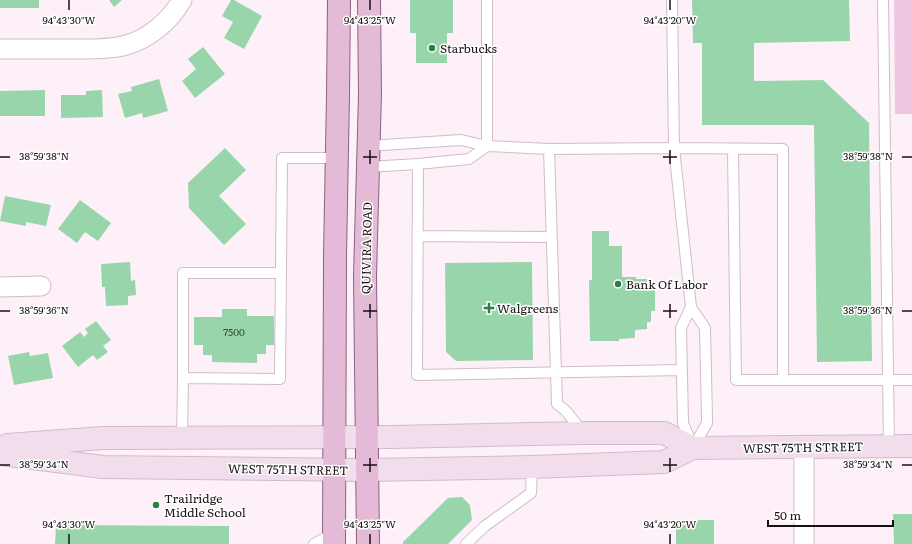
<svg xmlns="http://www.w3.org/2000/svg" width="912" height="544" font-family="Literata,serif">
	<rect width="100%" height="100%" fill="#fef0f8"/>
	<path fill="#eec7e0" d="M894,0H912V114H895Z"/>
	<path fill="#99d5aa" d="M0,0H39V8H0Z
		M109,0H122L114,7Z
		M231,0H234L262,16L244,49L224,38L233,22L222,16Z
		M410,0H453V33H447V63H416V33H410Z
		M692,0H849L850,41L754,43V81L823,80L869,123L872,361L817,362L814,125H702V43H693Z
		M203,47L225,74L195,98L182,81L196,69L188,59Z
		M159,79L168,111L143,118L142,113L125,118L118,94L132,91L131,87Z
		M45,90V116H0V91Z
		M102,90L103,117L61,118V95H86V91Z
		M225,148L246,170L219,196L246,224L224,245L189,208L188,183Z
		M5,196L51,205L46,226L26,222V226L0,221Z
		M80,200L111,223L98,241L85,232L77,243L58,229Z
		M592,231H609V246H622V277H636V279H647V288H655V311H651V322H647V329L635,330V338L619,339V341H590L589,280H592Z
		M130,262L131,281L135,280L136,295L128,296V305L106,306L105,287H102L101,264Z
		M532,262L533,360L456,361L446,352L445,263Z
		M222,309H247V316H274V345H266V354H257V363L212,362V355H203V345H194V317H222Z
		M96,321L111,340L103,346L108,352L97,360L93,355L78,367L62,346L80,332L84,337L88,333L85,329Z
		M29,352L30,356L48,353L53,378L14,385L8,356Z
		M462,497L470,505L472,520L448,544H403V542L448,498Z
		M893,514H912V544H894Z
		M676,520H714V544H676Z
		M56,525L229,526V544H55Z"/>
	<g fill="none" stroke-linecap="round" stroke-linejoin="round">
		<g stroke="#d1bcc9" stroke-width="12">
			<path id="service" d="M672,0L674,148L691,307L705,328L707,418V423L693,448
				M883,0L889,446
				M368,146L461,140L487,146L549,149L674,148L783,149V380H912
				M487,146V0
				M549,149L557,404L565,410L583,432
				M733,149L736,380H783
				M418,164L417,375L682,370
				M368,167L418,164L469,159L487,146
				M418,236L551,237
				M691,307L681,328L683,423L692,445
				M183,378V273H281
				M182,438L183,378L280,379L282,158H337
				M314,544L334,533
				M466,544L485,526L531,493L532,467"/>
		</g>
		<g stroke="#d1bcc9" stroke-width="21">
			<path id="minor" d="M0,49C23,49 45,49 68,49C86,49 105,50 123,46C148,40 170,21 182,0
				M0,287L41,286
				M804,447V544"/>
		</g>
		<g stroke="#d1bcc9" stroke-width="24">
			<path id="secondary" d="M7,445L103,438L393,437L584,433H664L693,448
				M0,454L103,467L368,470L532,467L664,462L693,448L912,446"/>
		</g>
		<g stroke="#906181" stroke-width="24">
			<path id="primary" d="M334,544L335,256L338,95L339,0
				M368,544L365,276L370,94L369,0"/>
		</g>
		<use href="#service" stroke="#fff" stroke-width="10"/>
		<use href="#minor" stroke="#fff" stroke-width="19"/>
		<use href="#secondary" stroke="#f1ddeb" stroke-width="22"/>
		<use href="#primary" stroke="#e3bbd6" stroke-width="22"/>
	</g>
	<path fill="none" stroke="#171014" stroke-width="1.5" d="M69,0V10M370,0V10M670,0V10M370,150V164M670,150V164M0,157H10M363,157H377M663,157H677M902,157H912M370,304V318M670,304V318M0,311H10M363,311H377M663,311H677M902,311H912M370,458V472M670,458V472M0,465H10M363,465H377M663,465H677M902,465H912M69,534V544M370,534V544M670,534V544"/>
	<g fill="#2e7c4c" stroke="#fff" stroke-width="1.5">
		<circle cx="432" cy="48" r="4"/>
		<circle cx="618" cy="284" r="4"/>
		<path d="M487 302h4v4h4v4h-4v4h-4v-4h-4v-4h4z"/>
		<circle cx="156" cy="505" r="4"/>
	</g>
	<g text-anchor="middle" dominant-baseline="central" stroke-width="3" stroke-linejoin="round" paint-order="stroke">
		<g font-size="10" fill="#38413a">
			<text x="234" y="331">7500</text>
		</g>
		<g font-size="12" fill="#171014" stroke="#fff" text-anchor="start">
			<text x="440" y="48">Starbucks</text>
			<text x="626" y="284">Bank Of Labor</text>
			<text x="497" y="308">Walgreens</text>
			<text x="164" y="498">Trailridge<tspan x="164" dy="14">Middle School</tspan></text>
		</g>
		<g font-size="12" fill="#171014" stroke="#fff">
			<text transform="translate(366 248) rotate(-89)">QUIVIRA ROAD</text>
			<text transform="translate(803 447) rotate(-1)">WEST 75TH STREET</text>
			<text transform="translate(288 469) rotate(1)">WEST 75TH STREET</text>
		</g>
	</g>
	<g font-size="10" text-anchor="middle" fill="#171014" stroke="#fff" stroke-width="3" stroke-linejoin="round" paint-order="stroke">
		<text x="69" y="24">94°43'30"W</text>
		<text x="370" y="24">94°43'25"W</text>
		<text x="670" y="24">94°43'20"W</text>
		<text x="44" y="160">38°59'38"N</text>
		<text x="868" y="160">38°59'38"N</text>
		<text x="44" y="314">38°59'36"N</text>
		<text x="868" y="314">38°59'36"N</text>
		<text x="44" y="468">38°59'34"N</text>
		<text x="868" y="468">38°59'34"N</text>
		<text x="69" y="528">94°43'30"W</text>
		<text x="370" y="528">94°43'25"W</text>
		<text x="670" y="528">94°43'20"W</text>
	</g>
	<path d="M768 520v6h125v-6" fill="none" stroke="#171014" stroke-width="2"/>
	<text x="774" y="520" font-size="12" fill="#171014" stroke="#ffffff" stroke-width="3" paint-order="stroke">50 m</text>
</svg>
